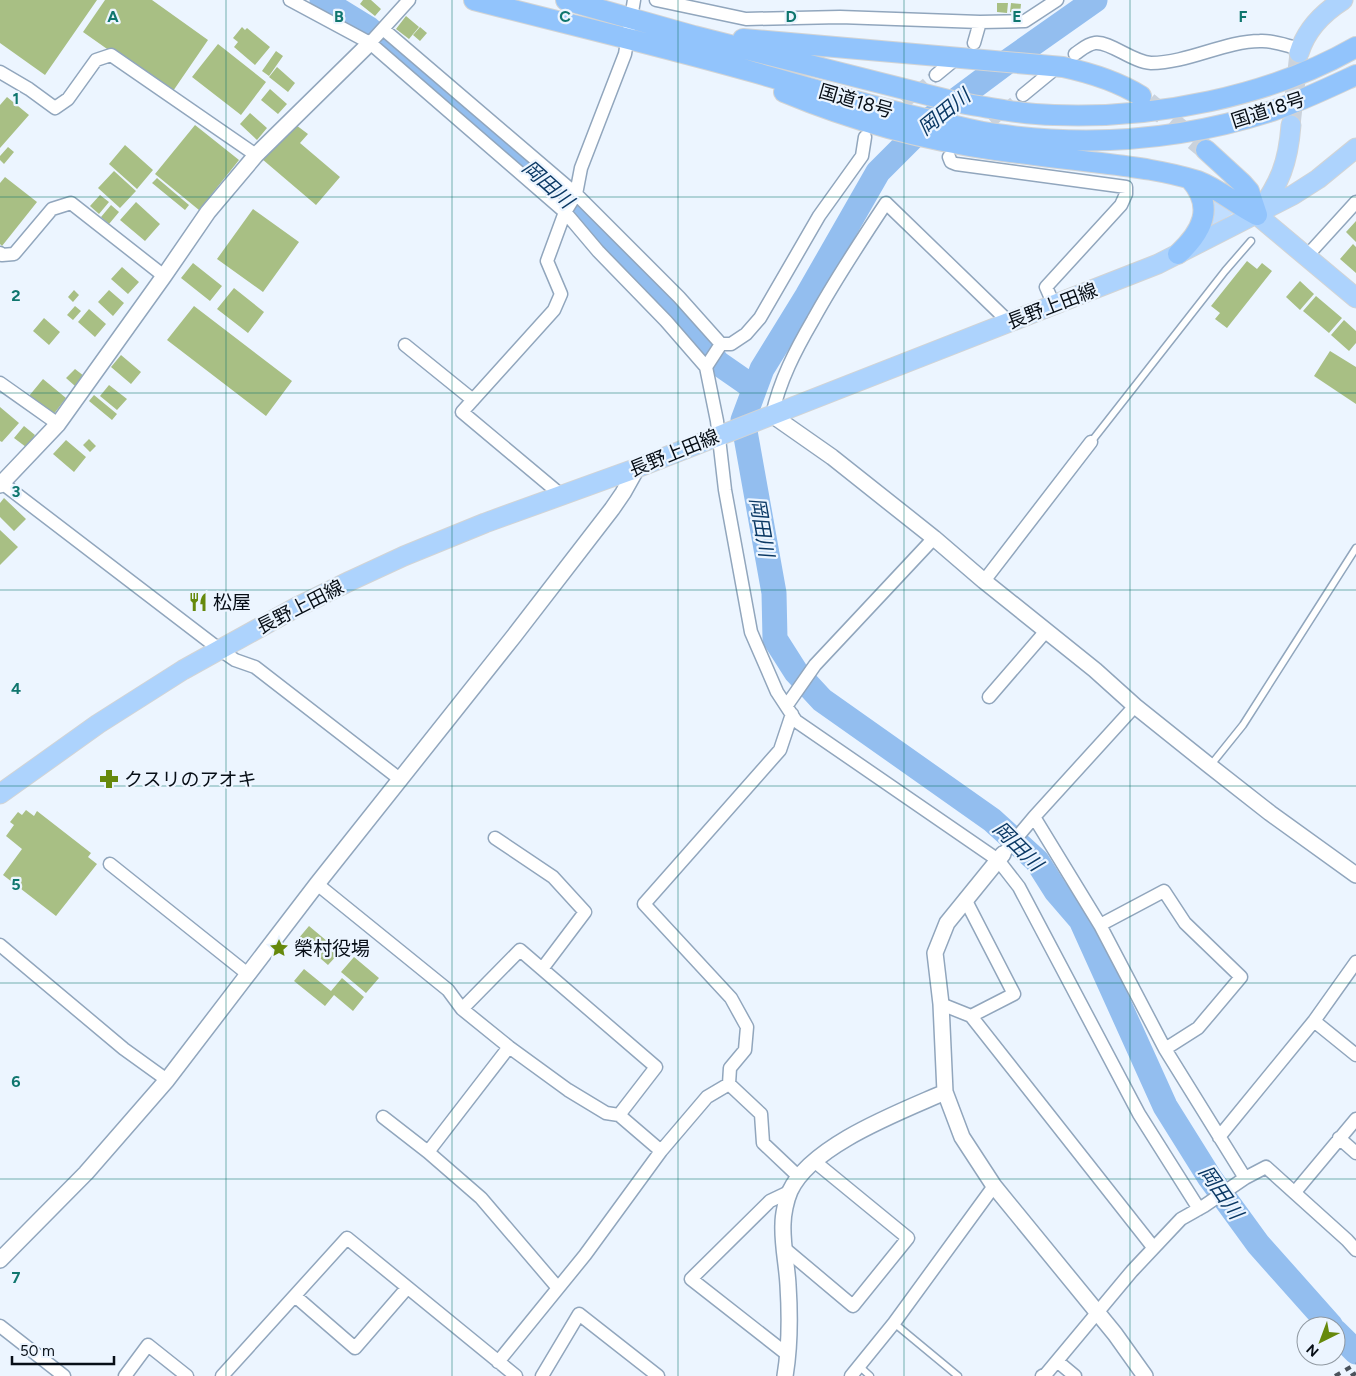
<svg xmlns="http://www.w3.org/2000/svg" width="1356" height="1376" font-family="Figtree,'Noto Sans JP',sans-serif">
	<rect width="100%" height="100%" fill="#ecf5ff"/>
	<path fill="#c1deff" d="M1209,192L1234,213L1209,228Z"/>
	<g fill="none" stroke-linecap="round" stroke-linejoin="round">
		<path stroke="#93beef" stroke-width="25" d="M322,0L369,29L419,71L561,194L660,291L718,363L754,388
			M1095,0L1007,62L932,118L878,172L807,296L762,369L743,420L774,593L775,639L796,672L822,700L992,820L1037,861L1056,891L1081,920L1165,1106L1210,1178L1258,1244L1331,1326
			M1336,1332L1356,1352"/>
	</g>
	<path fill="#a8bf84" d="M0,0H97L45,75L0,43Z
		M105,0H152L208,40L171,94L83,32Z
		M363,0H371L381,9L375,16L360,4Z
		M997,3H1008L1007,13L997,12Z
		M1011,3L1021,4L1020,14L1010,12Z
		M406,16L419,27L409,39L396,29Z
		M242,27L245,30L247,28L270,47L255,65L234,47L238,42L233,38Z
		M420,27L427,33L420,41L413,35Z
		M218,44L266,82L241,115L192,77Z
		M276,51L283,56L269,76L262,71Z
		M277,67L295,83L288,92L269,77Z
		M270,89L287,104L278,114L261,100Z
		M7,97L29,115L0,148V105Z
		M250,113L267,128L257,140L240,124Z
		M195,125L239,160L199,210L155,174Z
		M296,125L308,134L300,143L340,177L316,205L262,159L277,142L280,143Z
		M125,145L153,170L137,189L109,164Z
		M8,147L14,152L4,164L0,160V156Z
		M114,171L136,191L120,208L98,188Z
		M5,177L37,202L2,246L0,244V183Z
		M157,178L189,205L185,210L152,183Z
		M100,195L109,202L99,214L90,206Z
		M136,202L160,224L145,241L120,220Z
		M111,205L119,212L109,224L101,217Z
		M253,209L299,242L263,292L217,259Z
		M1356,221V242L1346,232Z
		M1353,244L1356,247V273L1340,259Z
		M1247,261L1257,269L1262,263L1272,271L1227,328L1215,319L1220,313L1211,306Z
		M193,263L222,286L210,301L181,278Z
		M122,267L139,282L128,294L111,279Z
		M1300,281L1314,294L1300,310L1286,297Z
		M234,288L264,312L248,333L217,309Z
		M74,290L79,295L73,302L68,297Z
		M109,290L124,303L113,316L98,302Z
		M1316,296L1342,318L1329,333L1303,311Z
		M75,306L81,311L73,320L67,315Z
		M194,306L292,381L266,416L167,340Z
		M89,309L106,324L95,337L78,322Z
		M44,318L60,332L49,345L33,331Z
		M1344,320L1356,331V343L1349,351L1331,335Z
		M1330,351L1356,367V404L1314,376Z
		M121,355L141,372L131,384L111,367Z
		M75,369L84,376L75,386L66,378Z
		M43,379L66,398L53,415L29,396Z
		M109,385L127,399L117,410L100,396Z
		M94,395L117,414L112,420L89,401Z
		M0,407L19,423L2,442L0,441Z
		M24,426L35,435L26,447L14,438Z
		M89,439L96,446L90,452L83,445Z
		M66,440L86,457L74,472L53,454Z
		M4,498L26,519L14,531L0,517V503Z
		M0,530L18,547L0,565Z
		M26,810L34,816L37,811L91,853L88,857L97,864L56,916L3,875L22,849L6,836L14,825L10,822L18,812L22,815Z
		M309,926L340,952L328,965L298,939Z
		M354,957L379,978L366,993L341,972Z
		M304,969L331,991L342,978L364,997L353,1011L334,995L325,1006L294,981Z"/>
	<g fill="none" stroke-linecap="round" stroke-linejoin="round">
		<path stroke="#cad2dc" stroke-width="12" stroke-dasharray="12 6" stroke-linecap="butt" d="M891,115L936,75
			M977,133L1023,95"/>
		<path stroke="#cad2dc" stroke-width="19" stroke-dasharray="19 9" stroke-linecap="butt" d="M1291,125L1299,53"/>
		<path stroke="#cad2dc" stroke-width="20" stroke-dasharray="20 10" stroke-linecap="butt" d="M1148,102L1206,150"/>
		<g stroke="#91a6bd" stroke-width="9">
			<path id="service" d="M1091,442L1225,271L1251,241
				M1210,766L1243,725L1356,548
				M894,1323L958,1376
				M859,1366L870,1376"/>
		</g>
		<g stroke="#91a6bd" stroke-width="15">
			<path id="minor" d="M290,0L370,43L565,212L598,251L666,321L706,367L717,421L725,490L751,632L777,692L796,721L998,860L1019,887L1139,1114L1199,1209
				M656,0L746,19L840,17L980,22L1025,21L1057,0
				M383,29L576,194L679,297L721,344
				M370,43L409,0
				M974,43L980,22
				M1075,54C1081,50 1087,44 1095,43C1110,41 1132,62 1151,63C1188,63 1225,41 1260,41C1273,40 1287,46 1301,49
				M0,72L29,89L55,108L68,99L96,60L111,55L256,155
				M936,75L953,61
				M1023,95L1051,72
				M949,157L951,162L956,164L1126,187V194L1121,205L1046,287L1054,305
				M0,253L2,255L14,254L52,209L71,203L164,276
				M1306,257L1356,202
				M405,345L473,400
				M706,367L721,344H731L746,334L760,318L819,216L862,156L865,137
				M0,383L58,424
				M772,415C780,380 795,351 813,320C835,280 860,242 886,203L1009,322
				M2,483L219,649L235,660L255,667L401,780
				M560,494L462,412L554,310L561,294L547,261L565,212L576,194L581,168L625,54L634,0
				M984,581L1091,442
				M989,697L1046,631
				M787,705L815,665L934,538
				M1034,817L1100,925L1165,1049L1245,1178
				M495,838L553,877L585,912L542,969
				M1003,854L1034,817L1135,706
				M110,864L249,975
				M317,884L448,990L462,1009L509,1047L568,1090L606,1113L619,1115L661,1151L585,1255L498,1362
				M965,899L1014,994L971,1016
				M1100,925L1164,891L1185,923L1241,977L1198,1028L1165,1049
				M0,945L124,1049L167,1080
				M941,1004L971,1016L1153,1247
				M462,1009L520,950L656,1067L619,1115
				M1314,1021L1356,1055
				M509,1047L428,1152L481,1198L558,1288
				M729,1084L730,1068L745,1050L747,1027L731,998L644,904L780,750L792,714
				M729,1084L761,1114L763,1143L799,1177
				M383,1117L428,1152
				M1219,1137L1314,1021L1356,962
				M1339,1138L1356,1153
				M661,1151L707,1097L729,1084
				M1295,1192L1356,1119
				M784,1248L853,1306L908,1238L814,1161
				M295,1296L355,1348L407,1288
				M0,1326L64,1376
				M788,1355L691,1279L770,1201L789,1192
				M1057,1361L1075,1376
				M125,1376L148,1345L187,1376
				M222,1376L347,1238L516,1376
				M542,1376L579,1314L658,1376
				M851,1376L894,1323L994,1186
				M1042,1376L1046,1374L1132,1271L1181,1219L1204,1206L1245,1178L1266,1167L1347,1240L1356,1250"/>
		</g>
		<g stroke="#91a6bd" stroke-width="18">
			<path id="tertiary" d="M772,415L832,457L934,538L984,581L1095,670L1135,706L1210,766L1270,813L1356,875
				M0,485L58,424L164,276L208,212L256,155L370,43
				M1003,854L947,923L935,953L941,1004L945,1092L962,1137L994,1186L1115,1334L1145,1376
				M0,1260L86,1173L167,1080L317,884L514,636L612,509L623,493L637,468
				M785,1376C790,1346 790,1316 788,1285C787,1265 782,1244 783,1224C783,1215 786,1200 790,1191C811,1145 900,1112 945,1092"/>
		</g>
		<g stroke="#d2d4d5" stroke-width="21">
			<path id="primary" d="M1299,53C1306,30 1324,12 1343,0
				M1258,214C1280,182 1288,164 1291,125
				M1257,215L1356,298
				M0,794L98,724L183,670L295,608L350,581L404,556L485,523L637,468L1158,264L1293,195L1318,179L1356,148"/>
		</g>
		<g stroke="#d2d4d5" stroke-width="22">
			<path id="trunk" d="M474,0C567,24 661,46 753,72C816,90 879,109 943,123C961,127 978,132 996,134C1089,147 1183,140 1272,111C1301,101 1328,88 1356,75
				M566,0L694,36L956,102C989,108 1021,114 1054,115C1154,119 1269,97 1356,47
				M743,39L1063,67C1091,73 1117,81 1141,96
				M784,92C851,120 924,140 996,150C1031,155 1066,159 1101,163C1134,167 1166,171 1198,181C1219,189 1237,205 1257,215
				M1206,150L1242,183L1249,191L1257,215
				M1178,254C1202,232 1215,207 1190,179"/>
		</g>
		<use href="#service" stroke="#fff" stroke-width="6"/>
		<use href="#minor" stroke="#fff" stroke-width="12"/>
		<use href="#tertiary" stroke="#fff" stroke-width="15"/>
		<use href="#primary" stroke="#add3fd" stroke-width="19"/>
		<use href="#trunk" stroke="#92c4fc" stroke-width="20"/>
		<path stroke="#4b535c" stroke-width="4" stroke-dasharray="6 6" stroke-linecap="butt" d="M1335,1376L1356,1364
			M1351,1376L1356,1373"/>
	</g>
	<path fill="none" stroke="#0f766e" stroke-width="1" stroke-opacity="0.55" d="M226,0V1376M452,0V1376M678,0V1376M904,0V1376M1130,0V1376M0,197H1356M0,393H1356M0,590H1356M0,786H1356M0,983H1356M0,1179H1356"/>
	<defs>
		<g id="restaurant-bare" transform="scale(1.5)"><path d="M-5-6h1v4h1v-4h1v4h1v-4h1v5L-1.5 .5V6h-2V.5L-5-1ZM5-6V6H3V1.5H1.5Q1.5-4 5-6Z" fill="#66890c" stroke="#ecf5ff" stroke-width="2.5" paint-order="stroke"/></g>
		<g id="pharmacy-bare" transform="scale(1.5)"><path d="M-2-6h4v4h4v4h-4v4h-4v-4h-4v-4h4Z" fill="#66890c" stroke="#ecf5ff" stroke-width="2.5" paint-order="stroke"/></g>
		<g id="sight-bare" transform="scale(1.5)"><path d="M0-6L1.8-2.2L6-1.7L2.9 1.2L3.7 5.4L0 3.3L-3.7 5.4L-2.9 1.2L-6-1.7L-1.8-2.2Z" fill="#66890c" stroke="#ecf5ff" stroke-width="2.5" paint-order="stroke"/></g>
	</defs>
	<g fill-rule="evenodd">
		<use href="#restaurant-bare" x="198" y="602"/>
		<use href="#pharmacy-bare" x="109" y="779"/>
		<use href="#sight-bare" x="279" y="948"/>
	</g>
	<g text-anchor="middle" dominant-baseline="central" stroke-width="4.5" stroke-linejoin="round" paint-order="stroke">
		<g font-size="19" fill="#070e16" stroke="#ecf5ff">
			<text transform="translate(856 101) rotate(16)">国道18号</text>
			<text transform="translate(1268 110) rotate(-18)">国道18号</text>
			<text transform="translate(1052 306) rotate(-21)">長野上田線</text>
			<text transform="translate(674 453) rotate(-22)">長野上田線</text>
			<text transform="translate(300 607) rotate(-27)">長野上田線</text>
		</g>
		<g font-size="19" fill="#070e16" stroke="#ecf5ff" text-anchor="start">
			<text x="213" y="602">松屋</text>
			<text x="124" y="779">クスリのアオキ</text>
			<text x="294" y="948">榮村役場</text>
		</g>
		<g font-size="20" font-style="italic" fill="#0b3965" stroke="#ecf5ff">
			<text transform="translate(944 112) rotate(-39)">岡田川</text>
			<text transform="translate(548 184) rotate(42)">岡田川</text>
			<text transform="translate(762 527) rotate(80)">岡田川</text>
			<text transform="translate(1018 846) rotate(45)">岡田川</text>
			<text transform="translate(1221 1192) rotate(55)">岡田川</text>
		</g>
	</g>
	<g font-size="16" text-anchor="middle" font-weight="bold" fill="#0f766e" stroke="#ecf5ff" stroke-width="4.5" stroke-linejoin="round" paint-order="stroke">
		<text x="113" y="22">A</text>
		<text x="339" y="22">B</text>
		<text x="565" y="22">C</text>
		<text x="791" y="22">D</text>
		<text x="1017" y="22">E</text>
		<text x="1243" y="22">F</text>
		<text x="16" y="104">1</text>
		<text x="16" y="301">2</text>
		<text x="16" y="497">3</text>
		<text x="16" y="694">4</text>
		<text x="16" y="890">5</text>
		<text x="16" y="1087">6</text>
		<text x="16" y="1283">7</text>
	</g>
	<g transform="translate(1321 1341) rotate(222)"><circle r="24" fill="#ecf5ff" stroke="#9099a2"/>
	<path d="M0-4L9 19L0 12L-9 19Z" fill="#66890c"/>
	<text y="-8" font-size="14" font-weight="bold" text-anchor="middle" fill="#070e16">N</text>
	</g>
	<path d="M12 1356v8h102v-8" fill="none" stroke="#070e16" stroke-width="2.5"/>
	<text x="20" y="1356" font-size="15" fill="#070e16" stroke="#ecf5ff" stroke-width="4" paint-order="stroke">50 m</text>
</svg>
